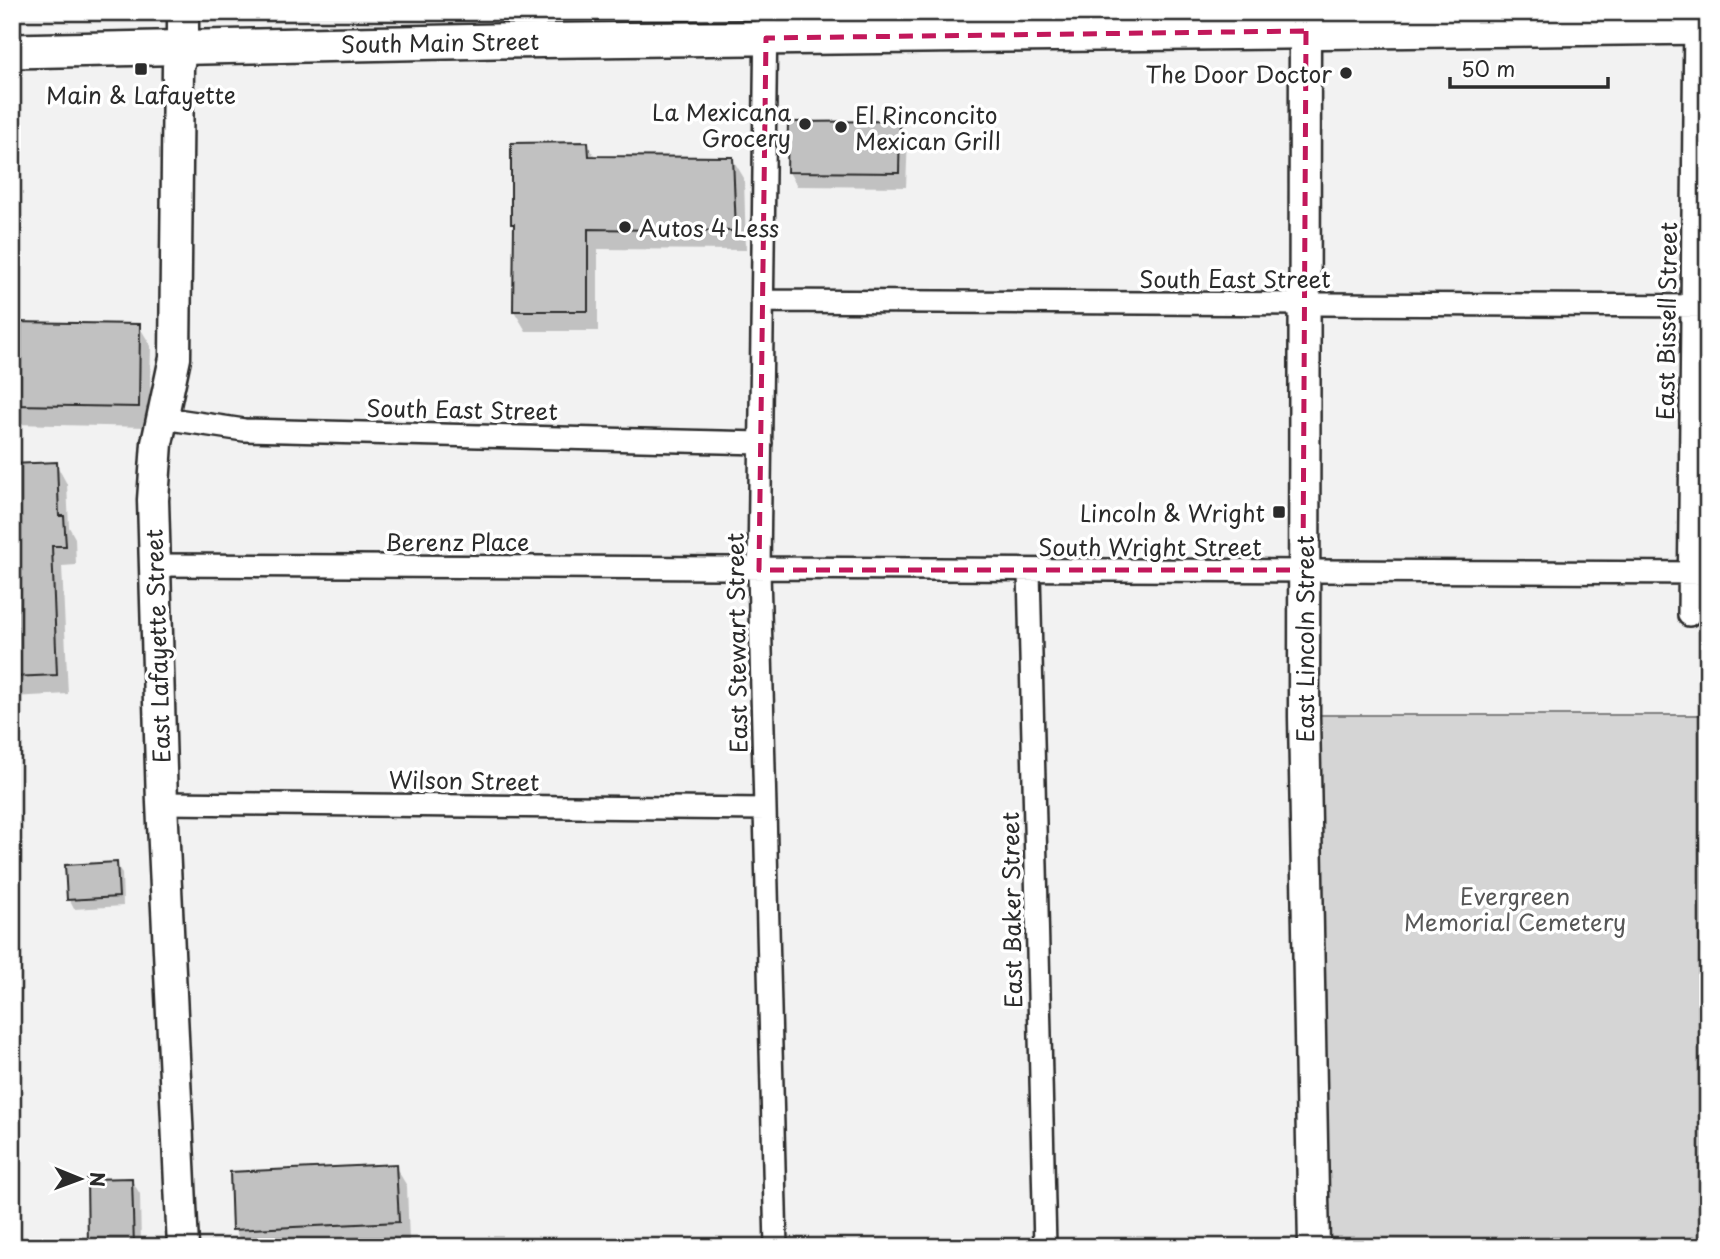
<svg xmlns="http://www.w3.org/2000/svg" width="1720" height="1259" font-family="'Playpen Sans',sans-serif">
	<rect width="100%" height="100%" fill="#f2f2f2"/>
	<filter id="ink" filterUnits="userSpaceOnUse"><feTurbulence type="fractalNoise" baseFrequency=".0143" numOctaves="2"/><feDisplacementMap in="SourceGraphic" scale="14" xChannelSelector="R" yChannelSelector="G"/><feConvolveMatrix kernelMatrix="1 2 1 2 8 2 1 2 1" color-interpolation-filters="sRGB"/></filter>
	<g filter="url(#ink)">
		<path fill="#d5d5d5" stroke="#808080" stroke-width="2" d="M1319,715H1708V1247H1330Z"/>
		<path fill="#0003" d="M12,12H65V14L12,15Z
			M88,12H111L112,18L91,19Z
			M965,12H1008V18H969Z
			M899,123L908,138L906,187L797,186L789,172Z
			M587,144L596,158H732L744,178L746,250L598,249V331H526L514,311L516,230L512,224Z
			M12,324L139,326L151,346L149,427L12,424Z
			M56,464L67,484L69,527L75,538L76,565L62,566L68,694L12,697V466Z
			M116,864L122,873L123,906L74,909L69,899Z
			M395,1166L407,1186L409,1242L244,1247L234,1229Z
			M131,1179L140,1194L141,1247H90Z"/>
		<path fill="#c1c1c1" stroke="#2b2b2b" stroke-width="2" d="M900,121L899,173L787,172L788,122Z
			M588,142L589,156L733,157L736,231L588,229V311H513L514,224H511V143Z
			M12,322L140,324L139,407L12,405Z
			M57,462L59,516H64L66,546H52L57,675L12,677V464Z
			M117,862L119,897L67,900L65,865Z
			M396,1164L399,1222L232,1230L230,1172Z
			M132,1178L134,1247H88L87,1179Z"/>
		<g fill="none" stroke-linecap="round" stroke-linejoin="round">
			<g stroke="#2b2b2b" stroke-width="26">
				<path id="street" d="M766,12L759,570L776,1247
					M1039,12V34
					M762,301L1708,306
					M163,418L244,430L761,443
					M155,565L1708,573
					M1029,571L1045,1247
					M1689,615L1695,15
					M162,803L765,809"/>
			</g>
			<g stroke="#2b2b2b" stroke-width="35">
				<path id="secondary" d="M183,12V48L178,67L175,358L157,443L153,500L162,803L183,1247
					M1305,12L1304,717L1314,1247"/>
			</g>
			<g stroke="#2b2b2b" stroke-width="38">
				<path id="primary" d="M12,51L495,41L1708,27"/>
			</g>
			<use href="#street" stroke="#fff" stroke-width="21"/>
			<use href="#secondary" stroke="#fff" stroke-width="30"/>
			<use href="#primary" stroke="#fff" stroke-width="33"/>
		</g>
	</g>
	<path fill="none" stroke="#c2185b" stroke-width="5" stroke-dasharray="14 9" stroke-linejoin="round" d="M1306,31L1303,570H759L766,38Z"/>
	<g fill="#2b2b2b" stroke="#fff" stroke-width="2.5">
		<rect x="134" y="62" width="14" height="14" rx="3.5"/>
		<circle cx="1346" cy="73" r="7"/>
		<circle cx="805" cy="124" r="7"/>
		<circle cx="841" cy="127" r="7"/>
		<circle cx="625" cy="227" r="7"/>
		<rect x="1272" y="505" width="14" height="14" rx="3.5"/>
	</g>
	<g text-anchor="middle" dominant-baseline="central" stroke-width="7" stroke-linejoin="round" paint-order="stroke">
		<g font-size="23" fill="#2b2b2b" stroke="#fff">
			<text transform="translate(440 42) rotate(-1)">South Main Street</text>
			<text x="1235" y="278">South East Street</text>
			<text transform="translate(1666 321) rotate(-89)">East Bissell Street</text>
			<text transform="translate(462 409) rotate(1)">South East Street</text>
			<text x="457" y="541">Berenz Place</text>
			<text x="1150" y="546">South Wright Street</text>
			<text transform="translate(1304 639) rotate(-90)">East Lincoln Street</text>
			<text transform="translate(736 643) rotate(-91)">East Stewart Street</text>
			<text transform="translate(157 646) rotate(-92)">East Lafayette Street</text>
			<text transform="translate(464 780) rotate(1)">Wilson Street</text>
			<text transform="translate(1011 910) rotate(-91)">East Baker Street</text>
		</g>
		<g font-size="23" fill="#2b2b2b" stroke="#fff" text-anchor="end">
			<text x="1332" y="73">The Door Doctor</text>
			<text x="141" y="94" text-anchor="middle">Main &amp; Lafayette</text>
			<text x="791" y="111">La Mexicana<tspan x="791" dy="26">Grocery</tspan></text>
			<text x="855" y="114" text-anchor="start">El Rinconcito<tspan x="855" dy="26">Mexican Grill</tspan></text>
			<text x="639" y="227" text-anchor="start">Autos 4 Less</text>
			<text x="1265" y="512">Lincoln &amp; Wright</text>
		</g>
		<g font-size="23" fill="#565656" stroke="#fff">
			<text x="1515" y="895">Evergreen<tspan x="1515" dy="26">Memorial Cemetery</tspan></text>
		</g>
	</g>
	<rect width="1720" height="1259" fill="none" stroke="#fff" stroke-width="42"/>
	<rect x="21" y="21" width="1678" height="1217" fill="none" stroke="#2b2b2b" stroke-width="2.5" filter="url(#ink)"/>
	<g transform="translate(80 1179) rotate(91)" stroke="#ffffff" stroke-width="5" paint-order="stroke">
	<path d="M0-5L12 26L0 18L-12 26Z" fill="#2b2b2b"/>
	<text y="-10" font-size="19" font-weight="bold" text-anchor="middle" fill="#2b2b2b">N</text>
	</g>
	<path d="M1450 77v10h158v-10" fill="none" stroke="#2b2b2b" stroke-width="3.5"/>
	<text x="1461" y="77" font-size="21" fill="#2b2b2b" stroke="#ffffff" stroke-width="5" paint-order="stroke">50 m</text>
</svg>
